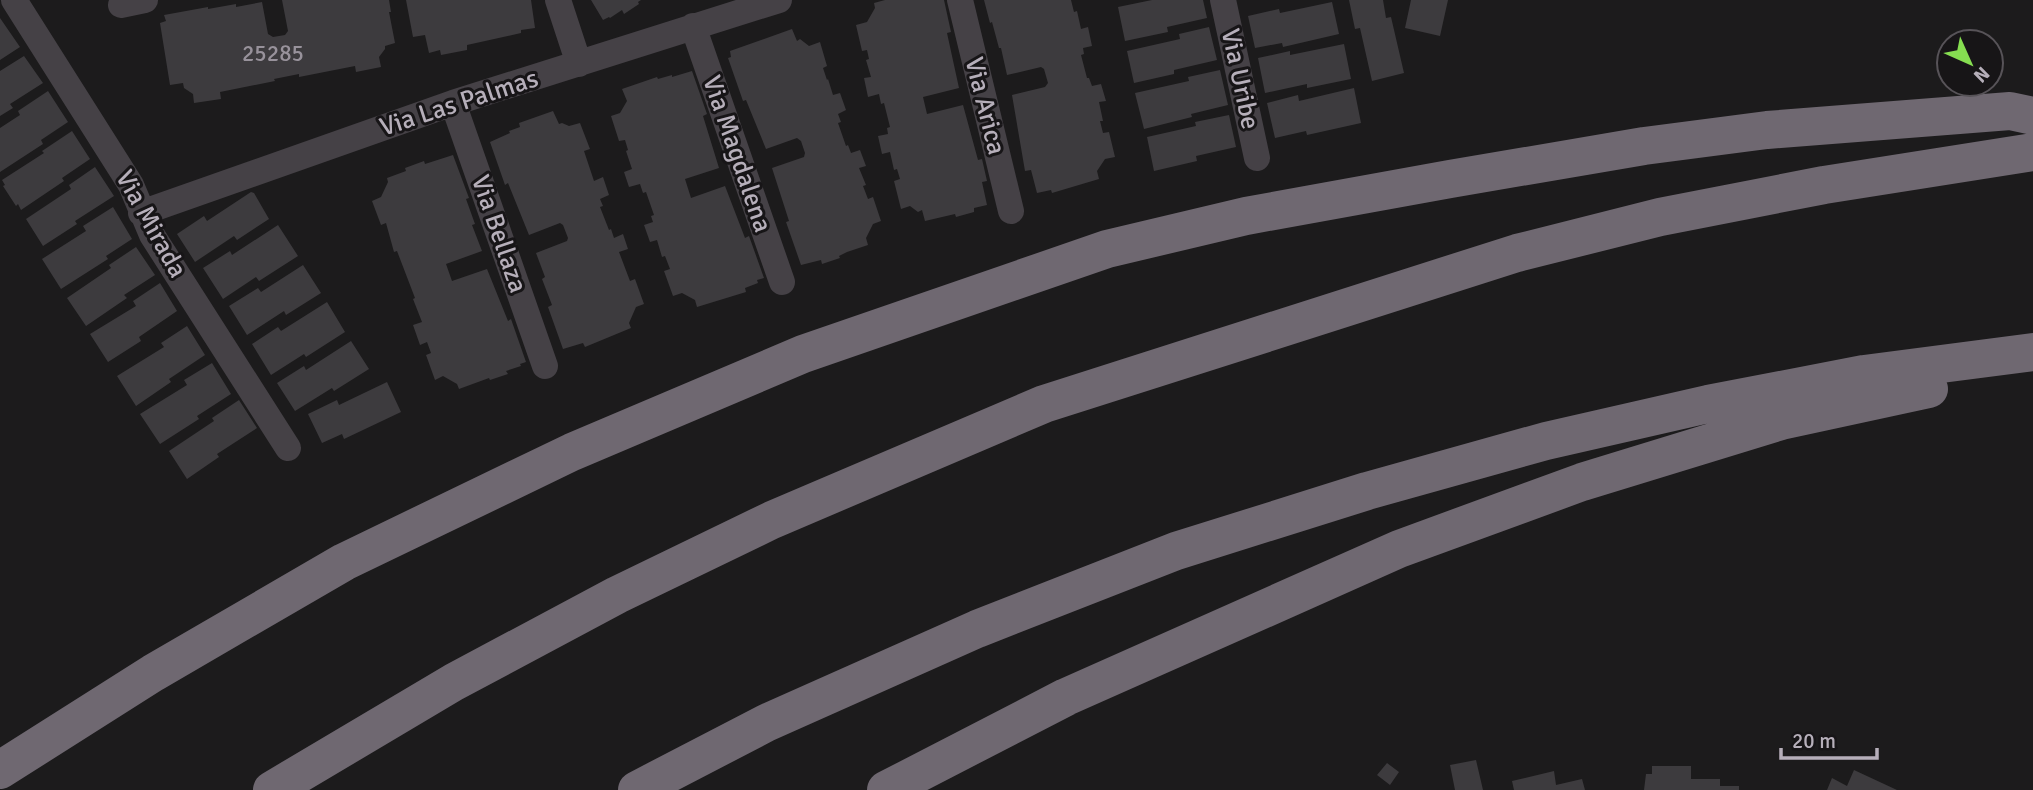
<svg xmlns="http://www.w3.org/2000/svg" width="2033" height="790" font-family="Signika,sans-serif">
	<rect width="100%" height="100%" fill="#1c1b1c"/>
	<path fill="#3d3b3e" d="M282,0H389L391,12H389L395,43L385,46V49L379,57L381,67L356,72L355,66L299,77V74L274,79L275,81L220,92L221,99L194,103L193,94L184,88L183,83L170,85L160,23L166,21L164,15L208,7V9L236,4V7L262,2L268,34L273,37L285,35L288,31Z
		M406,0H531L535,28L521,30V33L467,45V50L441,55L440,50L429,53L425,35L413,37Z
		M591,0H641L638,2L639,4L624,14L622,10L610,18L609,17L603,20Z
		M885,0H944L951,32L947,33L959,88L923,97L927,114L963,105L978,160L982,159L987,181L982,182L987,205L974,208V212L956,217L955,214L925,221L922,210L918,212L910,206L901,209L894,181L900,179L897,169L894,170L890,152L882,154L878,136L888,134L887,128L890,127L884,103L881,104L879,94L868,97L864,78L871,77L866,60L869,59L867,50L862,51L856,25L867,22L875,8L874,3Z
		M984,0H1071L1074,12L1077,11L1081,29L1088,27L1092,46L1083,48L1084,54L1081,55L1087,78H1089L1092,86L1101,84L1106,101L1099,102L1103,121H1100L1103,133L1109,132L1115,157L1105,159L1097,171L1099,179L1052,193L1051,190L1037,193L1031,170L1025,171L1012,95L1045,87L1048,83L1044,69L1041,67L1007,75L1001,48H999L992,22L990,23Z
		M1152,0H1203L1207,18L1167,27L1168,32L1125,41L1118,7Z
		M1349,0H1383L1386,18L1391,17L1404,73L1372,81L1360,28L1355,29Z
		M1411,0H1448L1440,36L1405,28Z
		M1332,2L1339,34L1283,47L1282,43L1255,48L1248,16L1279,9L1280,13Z
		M0,18L20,47L0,60Z
		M1209,27L1217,60L1174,70V74L1134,83L1127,51L1180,39L1179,34Z
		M792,29L797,41L800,39L809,46L820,42L827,66L823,68L827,80L828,79L833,95L840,93L846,110L838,114L841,122L838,123L846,146L848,145L851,153L860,150L866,166L859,168L866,185L863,186L868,199L873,197L881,221L873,224L866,238L868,245L847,252L839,256L840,258L822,264L821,260L801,265L786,222L789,221L772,168L804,157L805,153L801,141L797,138L766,149L746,100L743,101L728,58L731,57L730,51Z
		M1344,44L1351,79L1307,88V84L1265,93L1258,58L1290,51V55Z
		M24,56L43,83L10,104L13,108L0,116V71Z
		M1220,70L1228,105L1191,114L1192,117L1144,129L1135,93L1189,81L1188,77Z
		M692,71L707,114L703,116L719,168L685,179L691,198L725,186L745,238L749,236L764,278L757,280L758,283L745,288L746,292L697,307L695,300L682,293L673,296L664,271L670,269L665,256L662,257L657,240L650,242L644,225L653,222L651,216L654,215L646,192L643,193L640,184L629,187L624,172L632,169L626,151L628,150L625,140L619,141L611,116L620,113L627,101L622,89L657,77L658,79L672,75V77Z
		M1354,88L1361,123L1307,135L1306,131L1275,138L1267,103L1298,95L1299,101Z
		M48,91L68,122L41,140L43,144L0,172V128L20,115L18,111Z
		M553,111L559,124L562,123L569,126L580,123L590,149L584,151L594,181L603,177L609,195L600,199L603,206L600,207L609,230L611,229L614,238L623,234L628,249L619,252L630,281L635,279L644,304L636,307L629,323L631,328L585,347L583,343L563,349L548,307L552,305L542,279L545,277L536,253L567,241L568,238L563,225L560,223L529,235L508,183L505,185L490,142L510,133L509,131L520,127L519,123Z
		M1229,115L1236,147L1196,156L1197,161L1154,171L1147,137L1196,126L1195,122Z
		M72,131L90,159L62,178L64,181L21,210L18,204L16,206L3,186L5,185L2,180L44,153L42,151Z
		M453,155L469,198L466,199L475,224L472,225L482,251L446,264L452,281L487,269L508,321L511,319L526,362L520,364L521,366L506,371L508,374L490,380L489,378L459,389L457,384L443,376L435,380L426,355L431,353L427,342L420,345L413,325L422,322L413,299L415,298L397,251L394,252L386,223L381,225L372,201L381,197L388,182L387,178L406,171L405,168L424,161L425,164Z
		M95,167L114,196L75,221L77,224L43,246L26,219L71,189L69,185Z
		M251,192L254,193L269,219L237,240L234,236L195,262L177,234L204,216L207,221Z
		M113,207L132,239L106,256L108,259L61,289L42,259L86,231L83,226Z
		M278,225L298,256L259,281L256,277L223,299L203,268L230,251L232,255Z
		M136,247L155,275L124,295L127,298L86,326L67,298L111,268L109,265Z
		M303,265L321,293L286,315L284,311L247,335L229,306L258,288L261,292Z
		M160,283L177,311L139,337L141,341L108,362L90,334L136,306L133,301Z
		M327,302L345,332L306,357L304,354L271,375L252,344L278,327L281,331Z
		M187,326L205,355L169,379L171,382L136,406L117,376L164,347L161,343Z
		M351,341L369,369L334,391L332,388L295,411L277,383L304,366L306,370Z
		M212,363L231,394L197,416L199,419L160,444L140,414L187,385L184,380Z
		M387,382L401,412L344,439L342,434L322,443L308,414L337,400L339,405Z
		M239,400L257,428L217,454L219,457L187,479L169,451L214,421L212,418Z
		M1476,760L1483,790H1455L1450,765Z
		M1387,763L1399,772L1390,785L1377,775Z
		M1652,766H1691V779H1720V786H1739V790H1644L1646,774H1652Z
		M1854,770L1897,790H1827L1832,778L1847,786Z
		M1554,771L1556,785L1582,779L1585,790H1514L1512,781Z"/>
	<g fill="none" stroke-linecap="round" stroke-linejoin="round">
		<path stroke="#454146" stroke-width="26" d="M14,0L131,185L152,235L288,448
			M558,0L579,64
			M960,0L1011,211
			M1223,0L1257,158
			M121,5L145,0
			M693,26L782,282
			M453,103L545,366
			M141,213L453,103L779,0"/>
		<path stroke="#6f6871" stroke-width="38" d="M0,770L153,673L344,562L572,452L803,354L1107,249L1246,216L1450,179L1644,146L1767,130L2010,111L2033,116
			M272,790L454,682L617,595L772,520L1044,404L1517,253L1660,217L1824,185L2033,152
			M637,790L766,723L977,629L1176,551L1367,491L1546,441L1708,404L1864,374L2033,352
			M886,790L1066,697L1399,549L1582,482L1781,421L1929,389"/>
	</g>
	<g text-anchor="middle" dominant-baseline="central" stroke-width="6" stroke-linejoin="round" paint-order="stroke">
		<g font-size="23" fill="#98929b">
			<text x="273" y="53">25285</text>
		</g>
		<g font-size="26" fill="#b6afba" stroke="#171517">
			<text transform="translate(1240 79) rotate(78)">Via Uribe</text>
			<text transform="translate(459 103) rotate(-18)">Via Las Palmas</text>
			<text transform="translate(985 106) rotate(76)">Via Arica</text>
			<text transform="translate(737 154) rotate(71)">Via Magdalena</text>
			<text transform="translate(151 224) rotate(61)">Via Mirada</text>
			<text transform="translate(499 234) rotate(71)">Via Bellaza</text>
		</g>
	</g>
	<g transform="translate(1970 63) rotate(135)"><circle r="33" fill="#171517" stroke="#575358" stroke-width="2"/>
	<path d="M0-5L12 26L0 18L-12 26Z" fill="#86de51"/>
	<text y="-10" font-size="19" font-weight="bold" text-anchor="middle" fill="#b6afba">N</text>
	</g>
	<path d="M1781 748v10h96v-10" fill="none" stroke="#b6afba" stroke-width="3.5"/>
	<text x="1792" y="748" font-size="21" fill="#b6afba" stroke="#171517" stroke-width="5" paint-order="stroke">20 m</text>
</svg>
